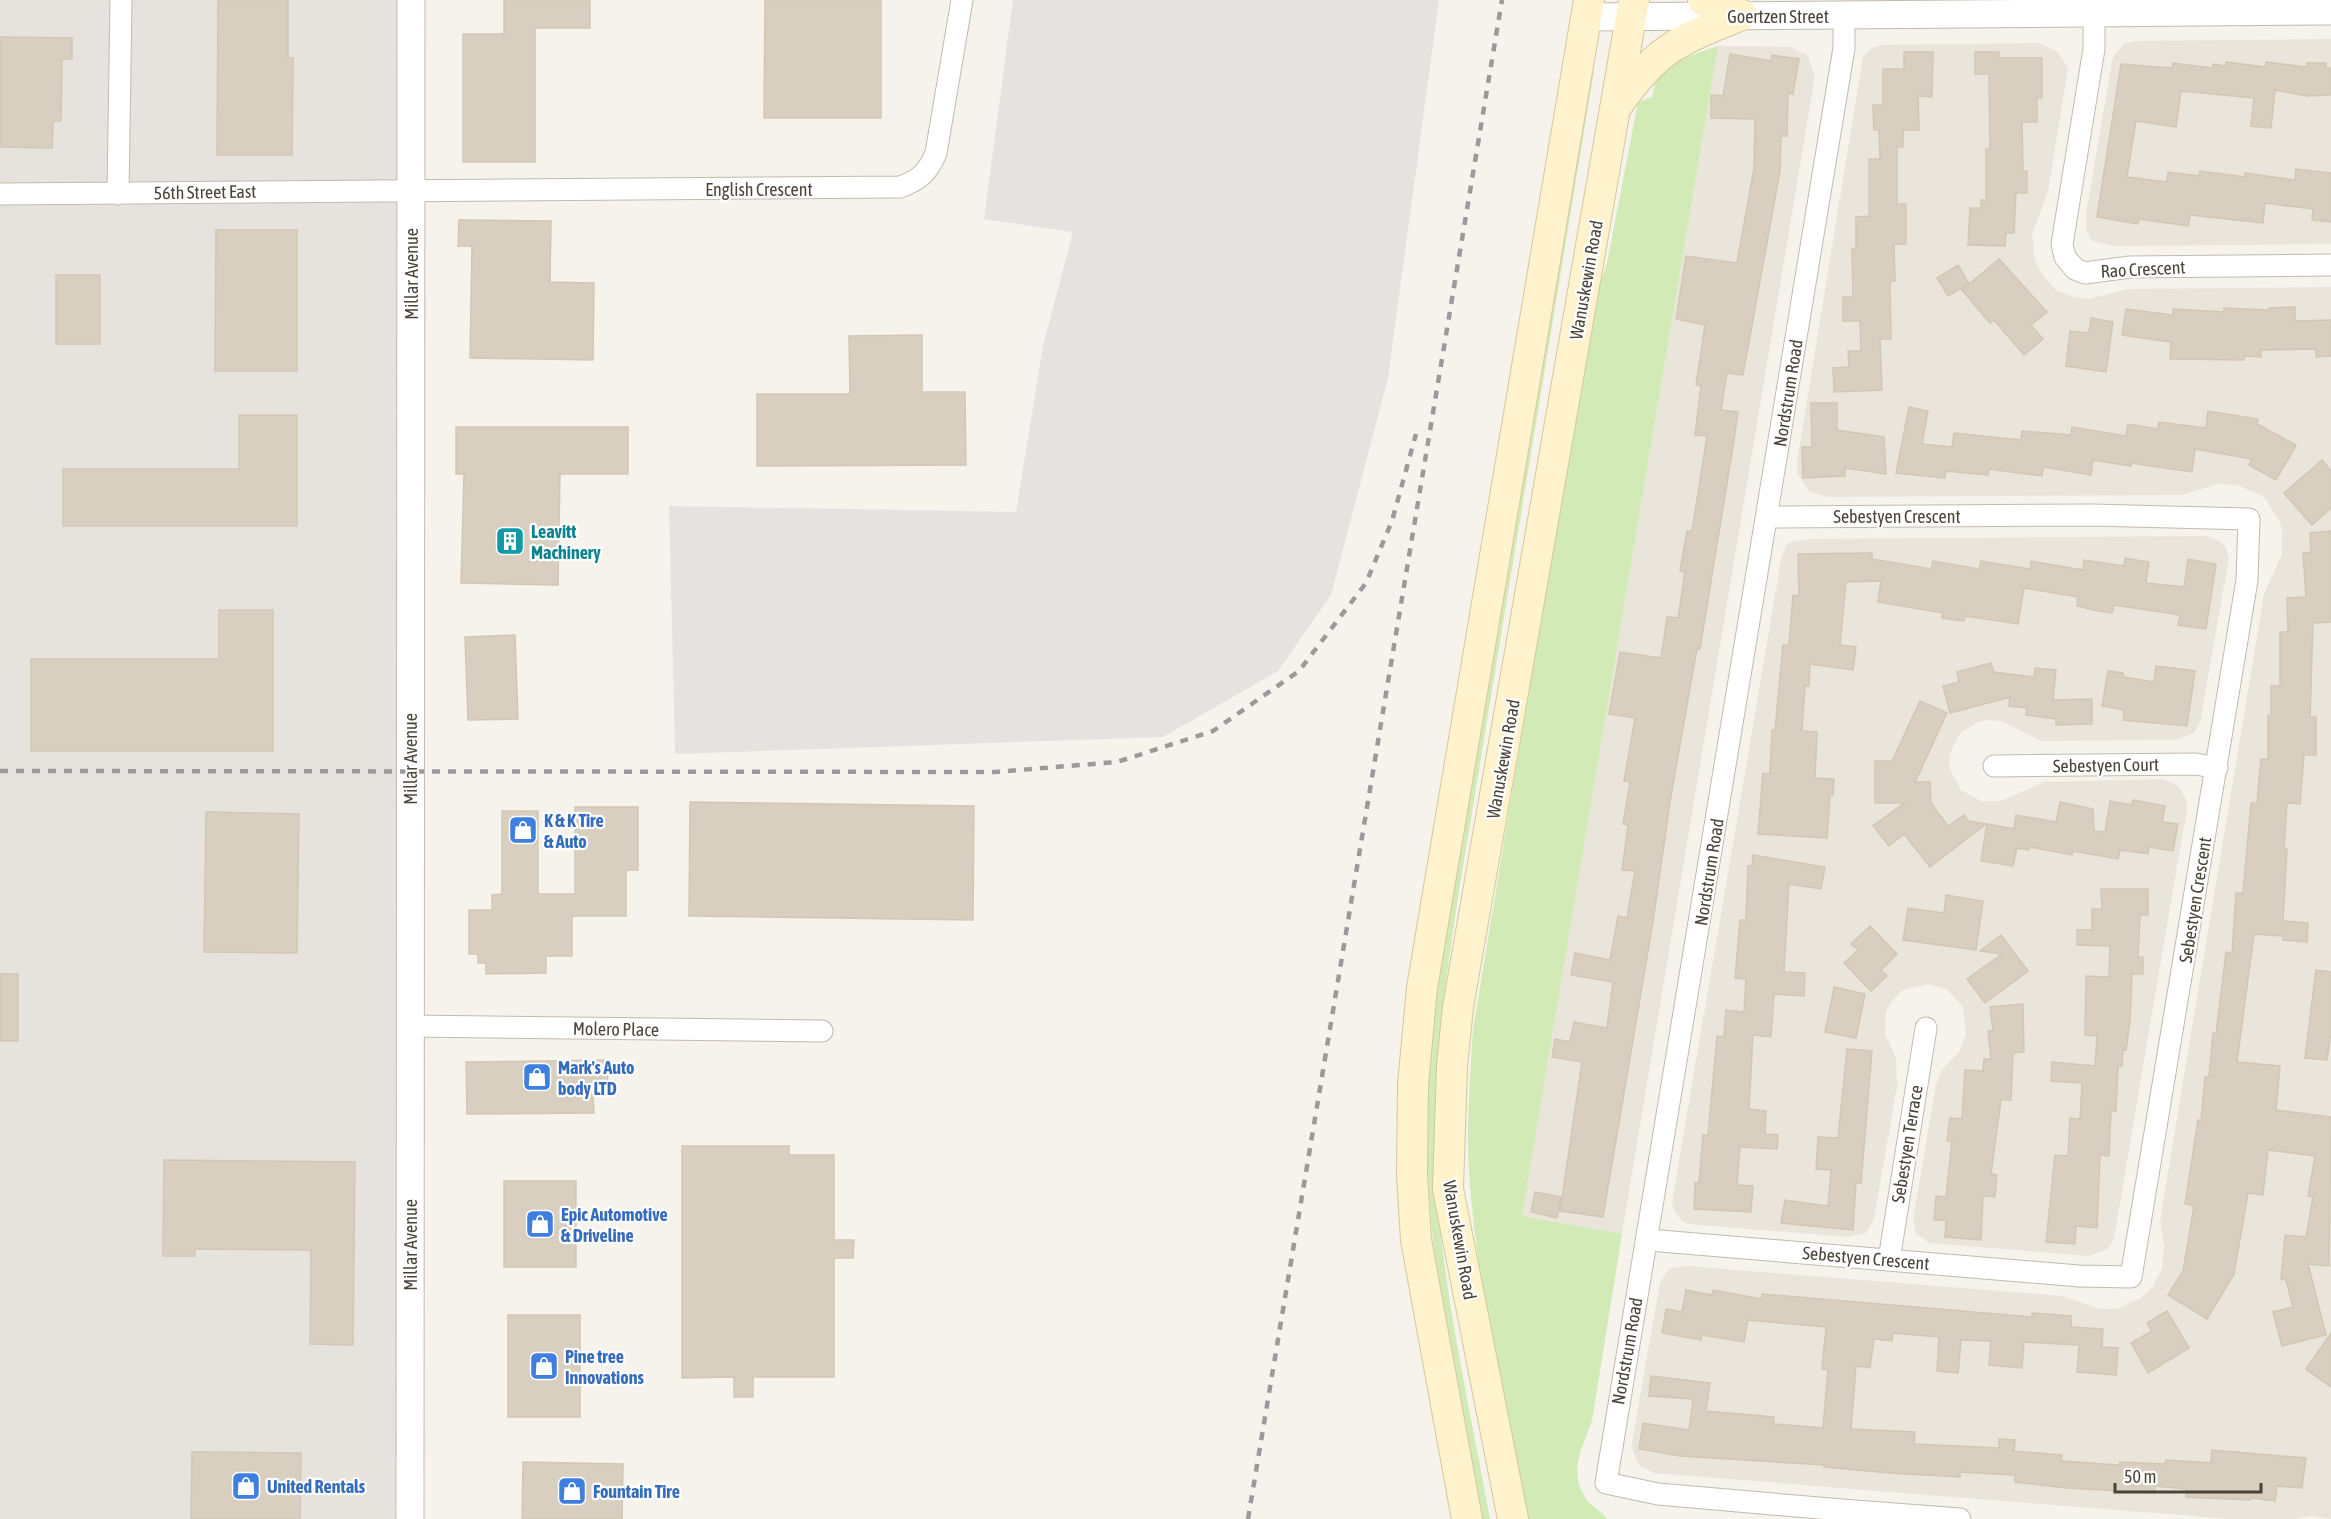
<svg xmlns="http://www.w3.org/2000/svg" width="2331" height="1519" font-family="'Asap Condensed',sans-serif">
	<rect width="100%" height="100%" fill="#f6f3ec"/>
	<path fill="#eae5da" d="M2331,39V244L2114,246L2092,241L2086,229V214L2113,57L2124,44L2134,41Z
		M2039,43L2058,52L2068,69L2048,192L2032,234L2035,261L2044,277L2056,290L2074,297L2089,299L2127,289L2331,287V1519L2311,1516L2295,1519H2229L1654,1473L1640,1466L1633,1452L1632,1443L1660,1282L1670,1268L1687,1266L2062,1296L2100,1309H2117L2140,1298L2151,1289L2162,1269L2164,1245L2160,1221L2264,594L2282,554V530L2279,520L2263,496L2237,485L2218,484L2182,495L1829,497L1810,492L1797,474L1798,455L1863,57L1871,48L1880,45Z
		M1718,46L1791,47L1808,56L1815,76L1622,1234L1522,1216Z
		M2204,536L2220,541L2226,548L2229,558L2200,722L2194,733L2175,740L2041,741L2001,721L1988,720L1978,722L1960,733L1950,753L1949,768L1961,790L1981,801H2001L2044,782L2164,779L2178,786L2186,799L2187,808L2114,1238L2108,1249L2089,1256L1929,1243L1916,1233L1913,1219L1936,1085L1941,1071L1959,1052L1966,1034L1963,1007L1946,989L1928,984L1903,990L1892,1001L1886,1012L1885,1033L1896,1058L1897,1085L1874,1219L1866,1233L1848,1237L1688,1224L1682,1221L1674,1211L1672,1203L1781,560L1786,546L1790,542L1810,539Z"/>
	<path fill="#e6e2dd" d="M0,0H412L410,1519H0Z"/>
	<path fill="#d2eab5" d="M1718,46L1522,1216L1622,1234L1592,1421C1582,1449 1567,1472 1587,1500C1593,1508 1603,1512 1607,1519H1524C1504,1404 1477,1288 1469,1172C1466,1125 1470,1077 1473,1030L1592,306L1607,263L1638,102L1652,97L1657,76L1680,59Z
		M1594,71L1459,891C1446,977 1433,1062 1435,1149C1438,1274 1468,1397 1490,1519H1482C1463,1416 1438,1312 1430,1208C1425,1137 1428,1069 1434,998L1587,84Z"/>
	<path fill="#e5e3e0" d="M1013,0H1439L1388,378L1331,595L1278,671L1163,737L675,754L669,506L1016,512L1043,346L1073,232L984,219Z"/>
	<path fill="#d8cfc1" stroke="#d3c7b4" stroke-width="1.5" d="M218,0H288V58H293L292,155H217Z
		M504,0H590V28H535V162H463V34H504Z
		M765,0H881V118H764Z
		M0,37L72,38V59H62L61,121H53L52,148L0,147Z
		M1904,52H1933L1932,97L1918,96L1919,130H1903V147H1897V204H1906V244H1894L1895,281L1890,282L1891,339H1880L1882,390L1834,392L1833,368L1849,367L1848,351H1861L1860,321H1843V297H1853L1852,249L1856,248V217L1869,216V159H1880L1879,130H1874L1873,105H1883V69H1904Z
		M1975,52H1999V58H2042V98H2037V122H2022L2023,171H2027V193H2016L2014,233H2006L2005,246L1968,245L1970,208H1981V200H1986V149H1990L1989,74H1975Z
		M1730,54L1771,61L1772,55L1799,59L1793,94L1788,93L1787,136H1781L1780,171L1743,375L1727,373L1721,410L1738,412L1734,440L1700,649L1697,648L1670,802L1653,922L1603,1217L1560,1211L1582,1062L1552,1057L1555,1039L1570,1042L1574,1022L1607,1028L1613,982L1571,975L1575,953L1610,960L1618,916L1627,918L1635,871L1622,870L1628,825L1623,824L1630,782L1624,781L1635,718L1609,714L1620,652L1661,658L1667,617L1678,618L1685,572L1680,571L1687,531H1692L1707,436L1695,435L1701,386L1696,385L1705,325L1676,319L1686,256L1737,263L1754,168L1755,119L1711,118V95L1723,96Z
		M2226,62L2266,67V62L2307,67V63H2326V68H2331V95L2307,96L2275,90L2271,128L2251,126L2254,98L2181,91L2176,127L2136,121L2127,177L2167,182L2168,172L2199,176L2200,171L2245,177V173L2295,180L2296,169L2331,173V222L2312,220L2313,209L2265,203L2263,223L2190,215L2188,226L2139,219L2138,224L2097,217L2121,64L2172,68L2173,63L2212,68L2213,64L2226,66Z
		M459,220L551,221L550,282L594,283L593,360L470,358L472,246H458Z
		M216,230H297V371H215Z
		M1999,259L2047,312L2031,325L2043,339L2024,355L1994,320L1990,323L1962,290Z
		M1958,265L1969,284L1948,296L1937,278Z
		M56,275H100V344H56Z
		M2295,307V321L2331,320V356L2316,357V349L2261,350V357L2244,356V360L2170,359L2171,342L2122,335L2126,309L2173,315V309L2224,312V308L2269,310V308Z
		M2091,318L2113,322L2106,372L2066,366L2070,331L2089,333Z
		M922,335V392H965L966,465L757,466V394H850L849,336Z
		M1811,403H1837V430L1884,437L1886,474L1845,468V476L1803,478L1802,447H1812Z
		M1909,407L1928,411L1922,444L1952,447L1954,433L2021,440L2022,431L2071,435L2072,427L2126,436L2128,424L2158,429L2159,422L2206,428L2208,411L2258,419L2257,424L2296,445L2276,480L2249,465L2252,459L2195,449L2192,472L2131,463V466L2093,460L2091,475L2043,467L2042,476L1989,469L1988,475L1946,471L1945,478L1896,473Z
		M239,415H297V526H63V469H239Z
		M456,427H628V474H560L558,585L461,583L464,474H456Z
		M2322,460L2331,471V508L2312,525L2284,493Z
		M2331,531V622L2313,623L2310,717H2316V755H2304L2300,804L2287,803L2284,849H2287L2283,921L2308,923L2307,942L2283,940V936L2254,934L2237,1062L2280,1066L2276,1110L2331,1117L2329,1266L2308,1264L2326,1335L2282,1346L2273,1312L2293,1307L2286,1280L2281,1279L2285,1235L2306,1237L2313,1197L2308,1196L2315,1156L2268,1150L2263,1195L2248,1193L2234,1274L2207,1319L2168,1295L2183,1271L2194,1206L2185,1204L2198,1120L2201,1121L2205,1077H2209L2213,1033L2216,1034L2226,952L2232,953L2236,893H2243L2251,803H2257L2261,759H2268V715H2271V686H2280V632H2288L2287,598L2306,597L2303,553L2311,552L2310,533Z
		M1872,553V559L1931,569L1933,561L1979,569L1981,561L2030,569L2031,561L2083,570L2084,560L2124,566L2125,558L2149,562L2146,583L2184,587L2188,559L2216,564L2206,629L2178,625L2180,615L2114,605L2112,613L2098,611L2077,606L2078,597L2024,588L2018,624L1965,616L1964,621L1942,618L1943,613L1878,602L1881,581L1846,582L1840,645L1856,647L1853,670L1810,664L1809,686H1805L1802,731L1817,732L1815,778L1834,779L1833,795H1830L1827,838L1758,834L1763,773L1770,774L1772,730H1775L1783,645H1789L1793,595L1799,596L1798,554Z
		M219,610H273V751H31V659H219Z
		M515,635L518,719L468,720L465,637Z
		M1991,663L1994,672L2034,677L2035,668L2056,670L2053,700L2092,699V724L2056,725V719L2026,715L2027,708L2009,706L2010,697L1950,713L1943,686L1959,682L1957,672Z
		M2156,666L2195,671L2187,726L2123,720L2124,710L2102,706L2108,671L2123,673V677L2154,682Z
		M1920,701L1947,713L1915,782H1930L1931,803L1948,826L1964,815L1968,821L1986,824L1930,867L1904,834L1889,846L1873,826L1904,803H1875V761H1892Z
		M2133,800L2165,806L2162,822L2178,824L2173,851L2149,847L2148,854L2120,850L2118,859L2073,851L2072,855L2030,847L2029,850L2017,848L2013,866L1981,861L1987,824L2014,829L2016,815L2056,822L2060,802L2093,809L2094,831L2105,832L2110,801L2132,805Z
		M690,802L974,806L973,920L689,916Z
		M575,807H638V870H626V916H572V956H546V973L486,974V963H478V954H469V910H492V895L502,894V811H538V894H575Z
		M206,812L299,814L297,953L204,952Z
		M1753,855L1825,867L1821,889L1789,884L1784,972L1805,973L1804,996L1774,994L1771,1037L1753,1035L1749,1109L1766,1111L1765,1134L1778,1135L1777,1149L1740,1147L1737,1185L1753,1186L1751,1212L1694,1209L1695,1183H1699L1703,1135H1708L1717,1036L1724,1037L1726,1010L1744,1012L1746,979L1735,978L1740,920H1746L1748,866H1752Z
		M2101,889H2148V915H2140L2138,957H2143V974H2132L2130,1021L2126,1050L2123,1049L2122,1066H2118L2116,1111H2111L2109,1156L2100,1155L2097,1228L2076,1226L2075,1244L2046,1242L2055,1155L2068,1156L2070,1118L2080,1119L2082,1083L2051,1081L2052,1062L2095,1066L2097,1036L2085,1035L2086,976L2109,977L2110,946L2077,945V930H2092V909H2102Z
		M1946,895L1983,901L1976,950L1903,940L1908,908L1944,913Z
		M1870,926L1897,954L1881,970L1887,976L1871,991L1844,963L1858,950L1851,944Z
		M2001,935L2028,971L1985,1003L1967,979L2002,954L1980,951Z
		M2316,970L2331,972V1032L2327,1060L2305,1058Z
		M0,974H18V1041H0Z
		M1834,987L1865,994L1856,1038L1825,1032Z
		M2023,1004L2024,1052L2013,1053L2011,1100H2001L1991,1174L1997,1175L1995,1197L1983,1196L1981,1240L1945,1237L1946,1220H1934L1936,1196L1946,1197L1952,1141H1947L1950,1118L1962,1119L1965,1070L1983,1071L1984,1059H1991L1988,1031L1993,1030L1990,1007Z
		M1847,1049L1872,1051L1861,1183H1856L1853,1230L1781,1223L1785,1200L1828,1206L1831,1170L1816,1169L1818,1137L1838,1138Z
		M607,1060L608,1092H593L594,1113L467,1114L466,1062Z
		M682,1146H789V1155H834V1240H854L853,1258H834V1377H753V1397H734V1377L682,1378Z
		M164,1160L355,1162L353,1345L310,1344L311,1250L195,1249V1256H163Z
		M504,1181H576V1267H504Z
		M1535,1192L1561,1197L1557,1218L1531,1212Z
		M1686,1290L1712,1295L1713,1290L1762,1299V1294L2032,1317V1313L2071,1316V1327L2103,1329L2102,1347L2118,1348L2116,1375L2077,1372L2079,1345L2024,1342L2022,1368L1989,1365L1991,1341L1961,1340L1958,1373L1937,1371L1939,1337L1893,1333L1892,1341L1874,1339L1870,1368L1856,1366L1851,1429L1915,1432L1914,1444L1999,1448V1439L2015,1440L2014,1451L2062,1455L2061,1461L2119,1465L2120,1462L2165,1464L2166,1460L2211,1463L2212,1450L2306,1458L2302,1488L2277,1486L2275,1501L2251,1498L2250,1500L2206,1498L2186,1497V1489L2155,1486V1493L2067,1488L2015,1482V1475L1960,1472V1477L1890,1473L1824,1467V1465L1680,1456L1639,1449L1643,1423L1689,1430L1693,1399L1649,1396L1651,1376L1710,1383L1706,1411L1774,1417V1424L1823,1428L1828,1370L1822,1369L1826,1327L1748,1320L1744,1342L1702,1335L1701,1340L1662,1333L1666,1309L1682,1312Z
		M2167,1311L2189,1348L2148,1373L2131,1343L2152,1331L2147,1323Z
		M508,1315H580V1417H508Z
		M2331,1333V1387L2306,1369Z
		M192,1452L301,1453L300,1519H191Z
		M523,1462L623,1464L622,1519H522Z"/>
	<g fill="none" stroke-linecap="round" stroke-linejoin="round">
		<g stroke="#c2bbae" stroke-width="23">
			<path id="minor" d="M2094,14V49L2062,244L2065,257L2075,269L2085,273L2130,267L2331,265
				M0,194L900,187C920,180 928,172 936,153L962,0
				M118,194L121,0
				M1994,766L2196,764L2217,768
				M410,1026L822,1031
				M1648,1240L2079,1276L2131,1277L2247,580L2249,519L2092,515L1767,517
				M1889,1260L1926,1028
				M1842,1510L1960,1519
				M1842,1519V1510L1658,1494L1606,1483L1844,48V16"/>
		</g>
		<g stroke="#c2bbae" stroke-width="29">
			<path id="tertiary" d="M1586,17L2331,11
				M410,1519L411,0"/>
		</g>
		<g stroke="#d6c79b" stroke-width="32">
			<path id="secondary" d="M1703,0L1742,15
				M1619,103C1658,47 1680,40 1742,15
				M1467,1519L1416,1240L1412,1175L1413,1084L1422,988L1589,0
				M1513,1519L1448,1189L1452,1066L1458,1007L1634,0"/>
		</g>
		<use href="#minor" stroke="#fff" stroke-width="21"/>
		<use href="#tertiary" stroke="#fff" stroke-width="27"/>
		<use href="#secondary" stroke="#fff3cd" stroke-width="30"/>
		<path stroke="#9a9a9a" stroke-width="4.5" stroke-dasharray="8 8" stroke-linecap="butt" d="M0,771L995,772L1117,762L1213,731L1299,671L1366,583L1392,521L1416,434
			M1248,1519L1502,0"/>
	</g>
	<defs>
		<g id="building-square" transform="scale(1.5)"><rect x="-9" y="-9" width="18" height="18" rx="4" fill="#0f9aa8" stroke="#fff"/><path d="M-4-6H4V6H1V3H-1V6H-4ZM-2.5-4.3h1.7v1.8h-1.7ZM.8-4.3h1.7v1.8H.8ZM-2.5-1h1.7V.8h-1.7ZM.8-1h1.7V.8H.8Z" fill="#fff"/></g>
		<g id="shop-square" transform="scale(1.5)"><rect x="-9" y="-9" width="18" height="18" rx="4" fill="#3f7fe0" stroke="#fff"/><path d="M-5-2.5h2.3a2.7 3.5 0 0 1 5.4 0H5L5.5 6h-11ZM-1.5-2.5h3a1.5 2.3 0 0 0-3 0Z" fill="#fff"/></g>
	</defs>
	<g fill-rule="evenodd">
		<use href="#building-square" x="510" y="541"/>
		<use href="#shop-square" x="523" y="830"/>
		<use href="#shop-square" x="537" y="1077"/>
		<use href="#shop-square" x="540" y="1224"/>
		<use href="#shop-square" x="544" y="1366"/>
		<use href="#shop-square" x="246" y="1486"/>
		<use href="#shop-square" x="572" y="1491"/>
	</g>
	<g text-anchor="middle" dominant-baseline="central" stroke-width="4.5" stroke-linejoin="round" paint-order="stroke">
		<g font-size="18" fill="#4b4439" stroke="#fff">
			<text x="1778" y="16">Goertzen Street</text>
			<text x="759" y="189">English Crescent</text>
			<text transform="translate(205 192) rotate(-1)">56th Street East</text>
			<text transform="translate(2143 269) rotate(-3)">Rao Crescent</text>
			<text transform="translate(411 274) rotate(-90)">Millar Avenue</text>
			<text transform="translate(1586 280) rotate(-80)">Wanuskewin Road</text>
			<text transform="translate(1788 393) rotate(-81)">Nordstrum Road</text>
			<text x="1897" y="516">Sebestyen Crescent</text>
			<text transform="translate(410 759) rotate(-90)">Millar Avenue</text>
			<text transform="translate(1503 759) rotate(-80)">Wanuskewin Road</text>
			<text transform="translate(2106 765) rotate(-1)">Sebestyen Court</text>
			<text transform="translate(1709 872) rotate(-81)">Nordstrum Road</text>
			<text transform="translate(2195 900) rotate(-81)">Sebestyen Crescent</text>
			<text transform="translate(616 1029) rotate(1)">Molero Place</text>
			<text transform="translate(1907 1144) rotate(-81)">Sebestyen Terrace</text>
			<text transform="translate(1460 1240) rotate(80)">Wanuskewin Road</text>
			<text transform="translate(410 1245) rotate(-90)">Millar Avenue</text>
			<text transform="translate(1866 1258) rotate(5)">Sebestyen Crescent</text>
			<text transform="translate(1627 1351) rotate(-80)">Nordstrum Road</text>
		</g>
		<g font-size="18" font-weight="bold" fill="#0d838f" stroke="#fff" text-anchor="start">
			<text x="531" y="531">Leavitt<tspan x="531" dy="21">Machinery</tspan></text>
		</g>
		<g font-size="18" font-weight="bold" fill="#366cbe" stroke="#fff" text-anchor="start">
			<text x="544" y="820">K &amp; K Tire<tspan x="544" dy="21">&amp; Auto</tspan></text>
			<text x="558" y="1067">Mark's Auto<tspan x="558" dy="21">body LTD</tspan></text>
			<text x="561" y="1214">Epic Automotive<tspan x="561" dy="21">&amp; Driveline</tspan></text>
			<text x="565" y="1356">Pine tree<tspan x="565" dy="21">Innovations</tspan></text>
			<text x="267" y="1486">United Rentals</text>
			<text x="593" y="1491">Fountain Tire</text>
		</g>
	</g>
	<path d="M2115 1483v9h146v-9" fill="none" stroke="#4b4439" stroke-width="3"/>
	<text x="2124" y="1483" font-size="18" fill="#4b4439" stroke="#ffffff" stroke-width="4.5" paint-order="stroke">50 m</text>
</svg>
